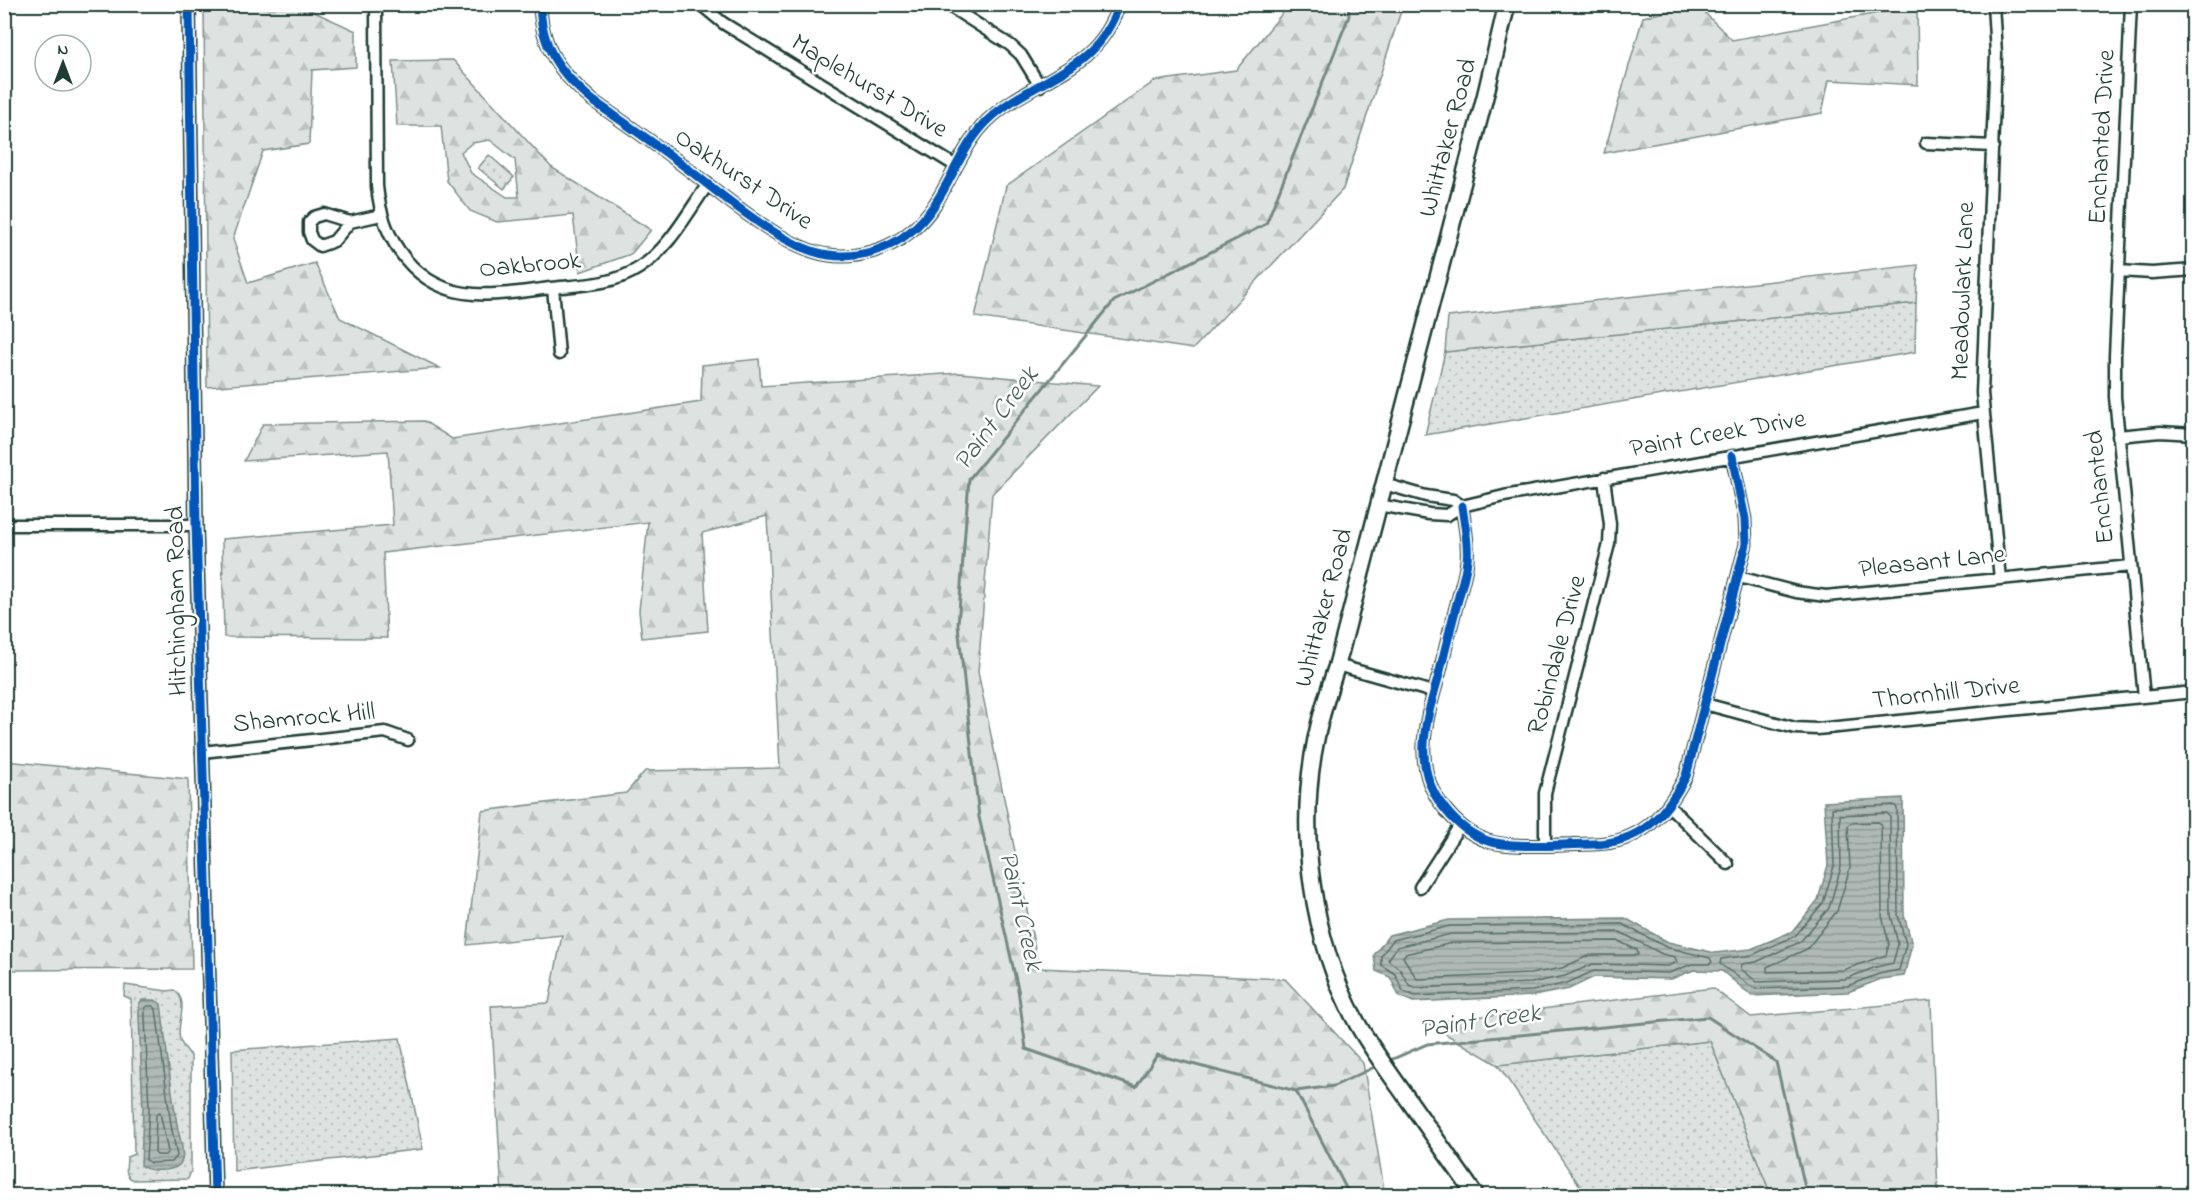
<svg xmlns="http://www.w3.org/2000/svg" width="2198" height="1200" font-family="'Indie Flower',sans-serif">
	<defs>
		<pattern id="grass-dots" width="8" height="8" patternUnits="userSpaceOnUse" patternTransform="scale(1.5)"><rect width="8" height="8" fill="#dee3e2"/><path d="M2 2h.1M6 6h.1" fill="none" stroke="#bec4c2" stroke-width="1.8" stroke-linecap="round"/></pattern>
		<pattern id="forest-firs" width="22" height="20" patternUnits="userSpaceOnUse" patternTransform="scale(1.5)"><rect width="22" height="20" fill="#dee3e2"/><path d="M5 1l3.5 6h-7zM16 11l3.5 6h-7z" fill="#bec4c2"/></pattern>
		<pattern id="water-rules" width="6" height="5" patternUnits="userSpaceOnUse" patternTransform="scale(1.5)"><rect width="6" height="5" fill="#afbab7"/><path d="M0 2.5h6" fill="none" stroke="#8e9896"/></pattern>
	</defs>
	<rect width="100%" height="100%" fill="#fff"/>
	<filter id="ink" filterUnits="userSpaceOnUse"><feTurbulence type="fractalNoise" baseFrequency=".0167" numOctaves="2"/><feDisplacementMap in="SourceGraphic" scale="12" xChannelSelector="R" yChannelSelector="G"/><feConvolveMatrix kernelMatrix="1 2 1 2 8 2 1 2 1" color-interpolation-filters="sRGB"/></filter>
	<g filter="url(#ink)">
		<path fill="url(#grass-dots)" stroke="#7e908b" stroke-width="1.5" d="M489,155L514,177L504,189L478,168Z
			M1916,303L1915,352L1425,435L1445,352Z
			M125,985L167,991L174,990C191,1002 175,1023 180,1040C182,1046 188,1051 191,1056V1171L188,1179L134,1180C123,1177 127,1166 127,1157L134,1154L131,999L124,996Z
			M400,1038L423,1149L234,1171L232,1050Z
			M1710,1041L1771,1195H1586L1498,1065Z"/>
		<path fill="url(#forest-firs)" stroke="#7e908b" stroke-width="1.5" fill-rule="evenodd" d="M204,5H299L356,31V67L312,70L309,144L263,151L233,239L248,283L315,263L340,318L440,368L207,387Z
			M1289,5H1403L1343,189L1193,349L975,317L1006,186L1155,81L1236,70Z
			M1697,5L1732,40L1917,6L1918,85L1829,80L1822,113L1604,153L1643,17Z
			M453,60L551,167L651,230L631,254L580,272L573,215L497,222L470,211L447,181L441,126H397L393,61ZM490,140L515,160L519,197H507L471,173L461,152L472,143Z
			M1918,265L1916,303L1445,352L1448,317Z
			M759,359L761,386L960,373L1098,386L992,494L978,672L1039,968L1285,979L1363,1063L1385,1195L994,1196L979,1190L792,1196L502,1195L491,1006L549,1003L562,935L467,945L482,811L626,793L645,771L780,768L767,516L702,533L708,631L642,638L639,611L648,522L383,553L387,638L224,637L222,539L393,525L388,451L244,461L263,424L424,421L452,439L701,402L702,365Z
			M5,761L188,779L192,969L5,970Z
			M1713,988L1751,1017L1931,1001L1938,1195H1771L1710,1041L1498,1065L1427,1023Z"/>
		<path fill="url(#water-rules)" stroke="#758883" stroke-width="1.5" d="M1903,798L1904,915L1912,944L1904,976L1881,979L1848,992L1752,996L1722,971L1694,970L1671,979L1594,977L1569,989L1533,996L1413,1002L1399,996L1390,977L1376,971L1374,955L1389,935L1449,920L1625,918L1668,942L1715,953L1751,949L1793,931L1818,900L1828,865L1824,802Z
			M142,1000H155L161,1004C166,1044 170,1084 177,1124C178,1134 185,1150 182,1160C178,1173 150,1172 141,1166L143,1109L139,1017V1004Z"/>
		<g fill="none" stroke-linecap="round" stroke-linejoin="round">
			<path stroke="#596f68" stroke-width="1.5" d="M1894,805L1897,808L1898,915L1906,944L1899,970L1879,974L1847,986L1755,989L1720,964L1721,959L1752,955L1795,936L1823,903L1834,866L1832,808Z
				M1887,813L1890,816L1891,915L1898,944L1893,963L1876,967L1845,979L1757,982L1741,969L1742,964L1756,962L1800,942L1829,908L1841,867L1840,815Z
				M1851,823L1878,822L1881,824L1882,916L1889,944L1886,955L1843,970L1767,972V967L1807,949L1837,911L1850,868L1848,826Z
				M1622,924L1666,947L1710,958L1712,962L1709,964H1692L1669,973L1594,971L1567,983L1532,991L1415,996L1403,991L1395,974L1381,965V956L1393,940L1450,926Z
				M1620,932L1662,954L1675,957L1677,962L1668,966L1593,964L1565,976L1531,983L1416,988L1409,985L1400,969L1388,960L1397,947L1451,934Z
				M1618,941L1637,950L1638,955H1590L1562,968L1530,974L1417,979L1403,957L1405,954L1452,943Z
				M148,1006H153L156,1009L171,1125L177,1156L172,1162L150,1163L146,1160L149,1109L145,1017V1008Z
				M160,1112L168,1152L165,1155H157L155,1153L156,1114Z"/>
			<path stroke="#758883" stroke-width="3" d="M1348,4L1349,16L1266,224L1114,301L969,479L958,625L979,817L1018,989L1026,1049L1136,1087L1157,1055L1296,1091L1334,1086L1379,1065
				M1388,1061L1427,1044L1708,1017L1776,1062L1807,1196
				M1296,1091L1350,1196"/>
			<g stroke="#1f3d34" stroke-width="15">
				<path id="minor" d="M376,4L377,186C382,240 415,290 474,294C499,296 526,291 551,288C581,285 613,285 639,268C669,249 688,212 708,184
					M540,4C541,48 560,73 592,100C623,122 654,143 684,166C720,193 785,250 829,255C857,259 888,250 910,232C946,204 955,153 987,121C1033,77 1097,74 1119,4
					M700,4L723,23L956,166
					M946,4L1010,45L1021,55L1040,86
					M1993,4L1996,54L1982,393L2000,579
					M2131,4L2115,356V397L2144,697
					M1926,143L1993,146
					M350,222L334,241L320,246L312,240L309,232V222L314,217L324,214L350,222L381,215
					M2119,271L2152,273L2194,270
					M553,288L559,354
					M2118,436L2160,432L2194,434
					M1384,484L1426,496L1453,500L1462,506
					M1378,505L1429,514L1447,515L1462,506L1504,496L1983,413
					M1462,506C1464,523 1469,543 1467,560C1466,572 1462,584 1459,596C1452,621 1446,646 1440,671C1427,718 1409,766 1445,809C1456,823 1471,835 1488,841C1512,849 1566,844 1593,844C1641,843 1665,816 1686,776L1746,544L1745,519L1732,456
					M4,525H196
					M1739,577L1796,592L1826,596L2131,566
					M1337,665L1433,692
					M1705,704L1795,728L1817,729L2194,692
					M202,752L385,732L408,740
					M1669,806L1728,864
					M1545,844V793L1609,544L1610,524L1604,478
					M1420,887L1460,825"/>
			</g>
			<g stroke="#1f3d34" stroke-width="16">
				<path id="tertiary" d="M189,4L196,525L215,1196"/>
			</g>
			<g stroke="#1f3d34" stroke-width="20">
				<path id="secondary" d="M1476,1196C1452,1162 1428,1128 1405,1095C1388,1071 1371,1048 1357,1023C1311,939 1297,832 1316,739C1321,714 1329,689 1337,665L1486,93L1507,4"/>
			</g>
			<use href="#minor" stroke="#fff" stroke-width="10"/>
			<use href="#tertiary" stroke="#fff" stroke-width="12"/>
			<use href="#secondary" stroke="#fff" stroke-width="15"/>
			<g stroke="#fff" stroke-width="13">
				<path id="cycleway" d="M189,4L196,525L215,1196
					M540,4C541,48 560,73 592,100C623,122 654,143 684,166C720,193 785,250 829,255C857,259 888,250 910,232C946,204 955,153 987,121C1033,77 1097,74 1119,4
					M1462,506C1464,523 1469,543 1467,560C1466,572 1462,584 1459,596C1452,621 1446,646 1440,671C1427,718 1409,766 1445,809C1456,823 1471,835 1488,841C1512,849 1566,844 1593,844C1641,843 1665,816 1686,776L1746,544L1745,519L1732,456"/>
			</g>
			<use href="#cycleway" stroke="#0057b8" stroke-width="9"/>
		</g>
	</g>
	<g text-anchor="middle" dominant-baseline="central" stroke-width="5" stroke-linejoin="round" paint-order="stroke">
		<g font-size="26" fill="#1f3d34" stroke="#fff">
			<text transform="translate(869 87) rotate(31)">Maplehurst Drive</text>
			<text transform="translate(2103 137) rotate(-87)">Enchanted Drive</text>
			<text transform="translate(1449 138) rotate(-75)">Whittaker Road</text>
			<text transform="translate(743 180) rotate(34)">Oakhurst Drive</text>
			<text transform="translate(530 266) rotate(-5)">Oakbrook</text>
			<text transform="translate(1964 291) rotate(-88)">Meadowlark Lane</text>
			<text transform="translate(1718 435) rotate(-10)">Paint Creek Drive</text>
			<text transform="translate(2101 487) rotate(-96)">Enchanted</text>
			<text transform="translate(1932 563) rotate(-6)">Pleasant Lane</text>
			<text transform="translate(178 601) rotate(-91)">Hitchingham Road</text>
			<text transform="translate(1325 608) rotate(-75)">Whittaker Road</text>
			<text transform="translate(1558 655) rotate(-75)">Robindale Drive</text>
			<text transform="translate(1946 694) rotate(-6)">Thornhill Drive</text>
			<text transform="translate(304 719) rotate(-5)">Shamrock Hill</text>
		</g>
		<g font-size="27" font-style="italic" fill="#4a625b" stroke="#fff">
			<text transform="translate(997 419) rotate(-53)">Paint Creek</text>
			<text transform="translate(1020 911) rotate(77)">Paint Creek</text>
			<text transform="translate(1480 1022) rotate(-8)">Paint Creek</text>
		</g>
	</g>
	<rect width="2198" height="1200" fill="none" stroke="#fff" stroke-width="24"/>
	<rect x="12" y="12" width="2174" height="1176" fill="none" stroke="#1f3d34" stroke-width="2" filter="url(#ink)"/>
	<g transform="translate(63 63)"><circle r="28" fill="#ffffff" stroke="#a5b1ae" stroke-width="1.5"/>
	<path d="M0-4.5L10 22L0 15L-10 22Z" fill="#1f3d34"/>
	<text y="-9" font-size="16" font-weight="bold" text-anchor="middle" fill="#1f3d34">N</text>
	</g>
</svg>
